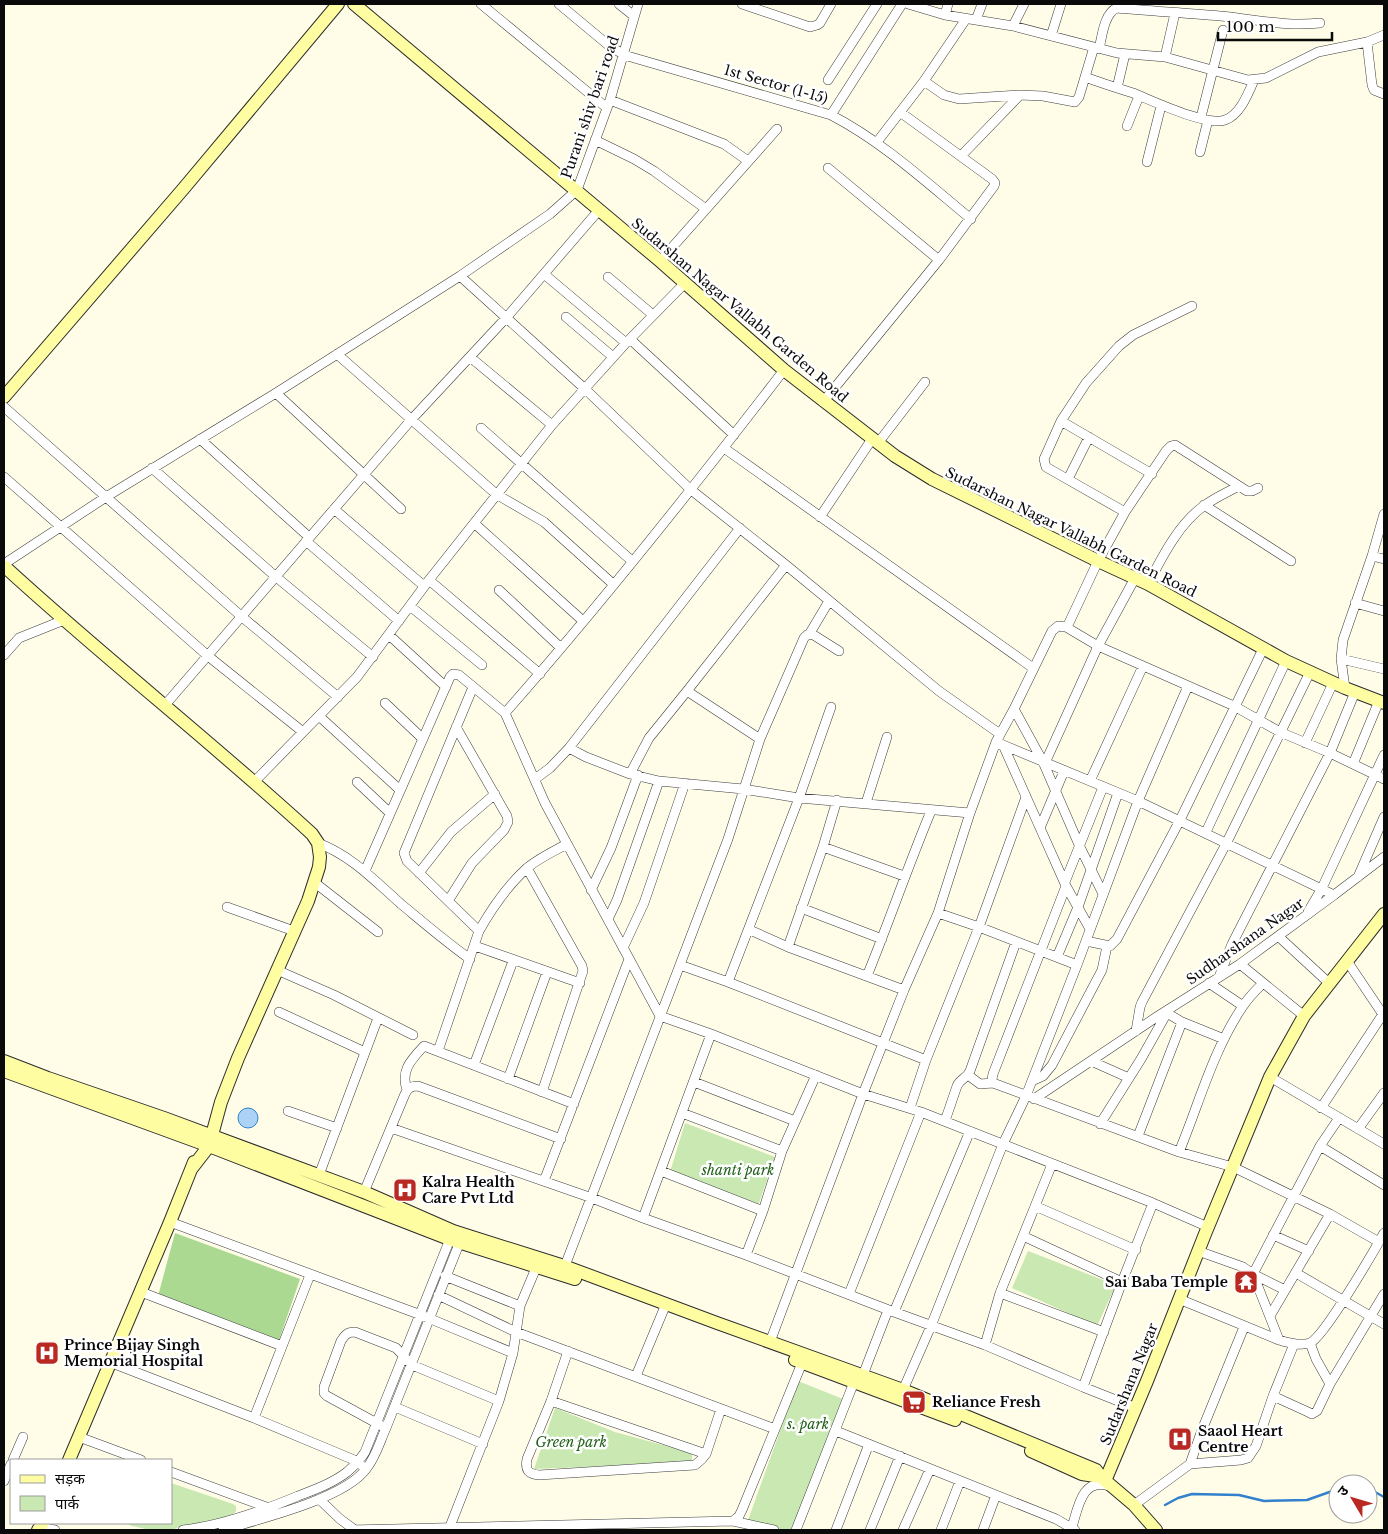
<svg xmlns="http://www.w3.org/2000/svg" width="1388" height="1534" font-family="'Libre Baskerville','Noto Sans Devanagari',serif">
	<rect width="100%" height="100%" fill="#fffce7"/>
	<path fill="#c9e8b2" d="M685,1123L775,1157L758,1206L670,1172Z
		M1028,1251L1116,1285L1097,1326L1012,1288Z
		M798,1381L843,1399L794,1530H769L747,1523Z
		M555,1408L615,1432L692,1453V1460L685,1463L534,1469Z
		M171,1483L233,1504L236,1506V1511L229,1519L186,1525L171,1530L146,1529L132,1526L125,1523H171Z"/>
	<path fill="#abd991" d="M175,1233L300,1279L277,1346L158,1296Z"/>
	<path fill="#acd3f6" stroke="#3281cd" d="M238 1118a10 10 0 1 1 20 0a10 10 0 1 1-20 0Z"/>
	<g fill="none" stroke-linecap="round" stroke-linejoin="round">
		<path stroke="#3281cd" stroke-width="2.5" d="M1359,1484H1360
			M1368,1488L1384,1497
			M1165,1505L1178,1498L1192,1494L1239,1495L1264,1501L1307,1500L1338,1489"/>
		<g stroke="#3d3d3d" stroke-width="10">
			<path id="street" d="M481,4L607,108
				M559,4L607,44L624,55L831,115C883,142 926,182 971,219
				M619,4L634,16
				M742,4L810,27L817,25L820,23L831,4
				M908,4L945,15L1013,26L1117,53L1165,57L1248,80L1266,78L1318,52L1367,42L1384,35
				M945,15L948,4
				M976,20L982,4
				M1013,26L1024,4
				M1051,36L1061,4
				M1367,42L1372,85L1374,90L1384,94
				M1099,49C1102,37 1104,13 1117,8C1151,11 1186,13 1220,16C1254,19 1285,27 1320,23
				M1165,57L1175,13
				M1085,77C1101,83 1117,88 1133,93C1151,100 1207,127 1225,120C1240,115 1248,94 1254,80
				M828,80L877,4
				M924,81L944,95L959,99L1020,95L1043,96L1075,102L1079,97L1094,47
				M1117,88L1125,54
				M610,100L724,144L748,161
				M831,115L902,4
				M1201,117L1223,30
				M1127,126L1139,96
				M595,140L634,159L654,171L706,209
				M877,142L924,81L966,19
				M1200,152L1208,120
				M961,156L1020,95
				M1147,162L1161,106
				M828,168L939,260
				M660,261L777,129
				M544,274L626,343
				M460,276L584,388L690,489L786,565L939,691L1000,734
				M608,277L653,315
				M566,317L613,357
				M630,339L734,435
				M337,354L496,494L544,522L613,584
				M470,357L552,425
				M276,393L401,509
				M823,402L939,260L994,186L995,183L992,179L900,112
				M4,407L241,616L338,697
				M1061,421L1152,474
				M481,428L632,561
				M200,439L309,537
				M878,443L925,382
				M724,448L1033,668
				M152,468L275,576L373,657
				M4,477L208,656L303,732
				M1068,479L1089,437
				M1204,505L1291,561
				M334,509L424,586
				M1125,512L1046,467L1044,459L1061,421L1086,383L1119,346L1133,335L1192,306
				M820,517L872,439
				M474,523L583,621
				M306,541L399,621
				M1372,556L1384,559
				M4,564L106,497L276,393L460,276L550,214L577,190L610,100L638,4
				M429,580L540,674
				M1148,584C1162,557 1179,523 1205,505C1215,498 1227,492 1239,486
				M499,590L561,648
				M1355,603L1384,611
				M410,606L482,665
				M1066,627L1098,646L1234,706L1280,732L1330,753L1384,779
				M810,633L829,601
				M389,635L446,687
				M4,655L19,638L64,620
				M1341,659L1384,669
				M473,687L404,853L407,861L479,931
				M1345,688L1341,659L1343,640L1372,556L1384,514
				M687,691L760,739
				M385,703L423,739
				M165,705L411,420L506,318L599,210
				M1014,709L1043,762L1080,847L1103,894
				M505,713C602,603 694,487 784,370
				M319,716L400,790
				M996,742L1138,801L1334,895L1384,857
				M1305,743L1333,683
				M1003,745L1066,886L1090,929
				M569,748L586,757L630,774L659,781L743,789L799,798L970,813L996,742L1014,709L1052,631L1058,626L1066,627L1068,625L1098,561L1125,512L1166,451L1171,446L1175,445L1247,491H1252L1258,488
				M1045,763L1098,646L1135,578
				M1353,764L1379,701
				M630,774L649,738L687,691L786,565
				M535,779L550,768L569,748L740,528
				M255,781L357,677L429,580L552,425L626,343L685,283
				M1090,781L1143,666
				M357,782L390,813
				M866,803L887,737
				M1040,828L1064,771
				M1206,832L1286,661
				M318,843C352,856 375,881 401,904C424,923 446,942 470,959
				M823,847L904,876
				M527,868L582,966L583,971L542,1092
				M365,871L450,677L453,674L459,675L505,713L545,803L660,1016L711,1034L863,1094L921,1112L1153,1203L1208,1227
				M419,873L451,832L495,794
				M1358,877L1384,817
				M314,882L378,932
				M1065,882L1103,787
				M1066,886L993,1074L992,1079L993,1083L1179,1152L1233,1167L1330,1214L1379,1242
				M591,890L611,848L638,775
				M448,901L472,863L504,830L508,822L507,816L456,727
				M227,907L294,931
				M801,908L882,939
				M1308,912L1322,888L1384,755
				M938,913L979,927L1077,965
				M608,919L617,900L659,781
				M750,930L788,947L904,990
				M1278,936L1330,984
				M1086,941L1110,946L1117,939L1180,820L1263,649
				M475,946L580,983
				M788,947L823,847L837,800
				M623,948L644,903L685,783
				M1057,957L1078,907L1118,793
				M1347,961L1384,1016
				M1240,964L1304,1016
				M680,965L728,982L926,1060L979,927L1026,797
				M277,970L334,995L413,1035
				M867,976C889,922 908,866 931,811
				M1219,977L1232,944L1330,753L1355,692
				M728,982L799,798L831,707
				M1209,983L1243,1006
				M279,1012L365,1052
				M1167,1013L1182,1022L1224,1039
				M1136,1031L1140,1007L1142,1002L1227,842L1310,672
				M438,1051L479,931C492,908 507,886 527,868C539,858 554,851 567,844
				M1091,1061L1129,1078
				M474,1065L513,961
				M968,1075L980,1084L993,1083
				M1270,1077L1384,1144
				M508,1079L547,972
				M1032,1081L1043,1076L1052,1065L1102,970L1107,946
				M694,1082L795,1121
				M407,1090C400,1070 412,1059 424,1046L574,1104
				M1034,1099L1158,1016L1240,964L1334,895
				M910,1108L926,1060
				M1321,1108L1383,1014
				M288,1111L337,1128
				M682,1113L782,1151
				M945,1121L957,1086C960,1079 967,1078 970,1071L1016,942
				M1100,1124L1141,1059L1168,1011
				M391,1128L592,1198L643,1218L746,1255L894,1312L985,1345L1083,1387L1136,1408
				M1358,1129L1384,1093
				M1138,1136L1182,1022
				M1320,1146L1384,1185
				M1179,1152C1199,1104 1213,1050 1243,1006C1248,998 1256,990 1263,983
				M661,1171L763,1211
				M319,1175L378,1018
				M544,1181L629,959
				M364,1192L405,1094C408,1088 411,1086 418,1086L561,1139
				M1035,1206L1136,1250
				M643,1218L711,1034
				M170,1222L421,1315L513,1353
				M1273,1235L1309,1251
				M1023,1236L1122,1282
				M1198,1251L1243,1267L1253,1274L1279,1340
				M746,1255L763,1211L782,1151L816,1075
				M563,1271L728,839L760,739L804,638L807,635L812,634L839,651
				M1296,1273L1384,1324
				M445,1276L520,1306
				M1285,1290L1253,1274L1320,1146L1339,1118
				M141,1292L282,1346
				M1000,1293L1104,1332
				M849,1294L921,1112
				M438,1295L516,1332L775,1429
				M1179,1299L1279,1340C1289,1343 1300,1346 1310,1343C1324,1337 1374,1251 1384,1233
				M894,1312L970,1131
				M1270,1316L1330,1214
				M770,1342L863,1094L904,990L938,913L970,813
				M1310,1343L1316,1359L1330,1384
				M985,1345L1000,1293L1052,1164
				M568,1351L551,1401L527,1459C525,1470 528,1474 539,1475L695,1465L702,1459L706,1454L721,1409
				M112,1363L254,1418L359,1462L361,1465
				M863,1375L888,1310
				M636,1376L666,1304
				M1083,1387L1122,1282L1153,1203
				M903,1390L931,1326L1003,1144L1026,1096L1077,965L1138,801L1188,686
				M1273,1396L1308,1412L1312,1414L1317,1411L1330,1384L1384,1294
				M551,1401L706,1454
				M395,1407L483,1444
				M254,1418L310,1275
				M382,1426L327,1396L324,1393V1387L341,1341C345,1335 347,1332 355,1332L396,1348L412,1365L499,1401
				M836,1431L1056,1519L1075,1530
				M79,1437L141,1460
				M13,1460L23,1437
				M1190,1464L1202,1430L1244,1327
				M171,1472L269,1508
				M4,1481L11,1464
				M319,1499L340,1519L355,1530
				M1134,1505L1190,1464L1241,1460L1248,1458L1256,1446L1273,1396L1294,1344
				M733,1521L774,1530
				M40,1527L55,1530
				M1072,1527C1078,1508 1082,1477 1109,1486
				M449,1529L499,1401L513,1353L520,1306L536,1268
				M183,1530C221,1526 262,1511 298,1496C314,1490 333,1483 347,1472C354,1466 360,1460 365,1452L452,1234
				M223,1530C259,1519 344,1499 366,1469C376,1457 380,1441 386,1428L461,1239
				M350,1530L733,1521L739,1516L742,1510L804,1358
				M796,1530L854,1382
				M836,1530L869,1444
				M870,1530L900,1456
				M903,1530L930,1469
				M941,1530L960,1481
				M983,1530L996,1495"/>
		</g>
		<g stroke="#2c2c2c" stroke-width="14">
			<path id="secondary" d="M354,4L660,261L784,370L895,456L932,479L1098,561L1148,584L1286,661L1345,688L1384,703
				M4,397L184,188L338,4
				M4,566C104,658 212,742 312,834L318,843L320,857L319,867L308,901L238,1058L221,1102L209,1146L192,1168
				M4,1061L48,1078L164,1118L364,1192L453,1231L564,1266L717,1323L903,1390L1096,1470L1101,1477L1134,1505L1156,1530
				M4,1071L209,1146L449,1239L575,1279
				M795,1360L955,1420
				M1031,1451L1082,1474L1101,1477
				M69,1460L170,1222L194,1162
				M1105,1481L1147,1381L1205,1234L1270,1077L1304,1016L1384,914
				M38,1530L43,1523"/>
		</g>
		<use href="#street" stroke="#fff" stroke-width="9"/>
		<use href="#secondary" stroke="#fffda2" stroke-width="12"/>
	</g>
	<defs>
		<g id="hospital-square" transform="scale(1.25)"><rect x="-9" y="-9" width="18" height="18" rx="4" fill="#b92922" stroke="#fff"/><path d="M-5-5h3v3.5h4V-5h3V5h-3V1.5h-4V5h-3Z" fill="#fff"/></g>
		<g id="temple-square" transform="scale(1.25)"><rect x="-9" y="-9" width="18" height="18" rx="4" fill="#b92922" stroke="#fff"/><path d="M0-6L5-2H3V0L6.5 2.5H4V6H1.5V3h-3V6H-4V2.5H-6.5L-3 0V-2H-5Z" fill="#fff"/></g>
		<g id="supermarket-square" transform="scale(1.25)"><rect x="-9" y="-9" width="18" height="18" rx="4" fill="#b92922" stroke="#fff"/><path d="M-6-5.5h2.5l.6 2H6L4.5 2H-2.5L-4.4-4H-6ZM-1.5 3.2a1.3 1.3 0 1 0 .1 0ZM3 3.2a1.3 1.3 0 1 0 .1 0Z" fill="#fff"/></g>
	</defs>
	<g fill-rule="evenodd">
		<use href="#hospital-square" x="405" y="1190"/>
		<use href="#temple-square" x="1246" y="1282"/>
		<use href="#hospital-square" x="47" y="1353"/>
		<use href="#supermarket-square" x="914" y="1402"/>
		<use href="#hospital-square" x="1180" y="1439"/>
	</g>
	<g text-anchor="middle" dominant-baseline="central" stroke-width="5" stroke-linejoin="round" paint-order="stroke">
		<g font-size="14" fill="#0a0a0a" stroke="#fff">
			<text transform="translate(776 84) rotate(16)">1st Sector (1-15)</text>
			<text transform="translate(590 107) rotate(-71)">Purani shiv bari road</text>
			<text transform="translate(740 310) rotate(40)">Sudarshan Nagar Vallabh Garden Road</text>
			<text transform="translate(1071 532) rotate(26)">Sudarshan Nagar Vallabh Garden Road</text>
			<text transform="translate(1245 941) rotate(-35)">Sudharshana Nagar</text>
			<text transform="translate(1129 1384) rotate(-68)">Sudarshana Nagar</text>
		</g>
		<g font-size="14" font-style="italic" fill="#23611b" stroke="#fff">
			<text x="738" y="1170">shanti park</text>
			<text x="808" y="1424">s. park</text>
			<text x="571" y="1442">Green park</text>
		</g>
		<g font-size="14" font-weight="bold" fill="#0a0a0a" stroke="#fff" text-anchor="start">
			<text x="422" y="1182">Kalra Health<tspan x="422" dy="16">Care Pvt Ltd</tspan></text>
			<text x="1228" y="1282" text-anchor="end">Sai Baba Temple</text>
			<text x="64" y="1345">Prince Bijay Singh<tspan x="64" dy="16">Memorial Hospital</tspan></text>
			<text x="932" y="1402">Reliance Fresh</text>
			<text x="1198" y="1431">Saaol Heart<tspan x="1198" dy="16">Centre</tspan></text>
		</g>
	</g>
	<rect width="1388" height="1534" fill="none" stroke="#0a0a0a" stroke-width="10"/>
	<rect x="10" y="1459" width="162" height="65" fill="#ffffff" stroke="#9d9d9d"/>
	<rect x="20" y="1475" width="25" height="8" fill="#fffda2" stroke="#9d9d9d"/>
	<text x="55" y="1484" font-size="15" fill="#0a0a0a">सड़क</text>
	<rect x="20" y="1496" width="25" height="15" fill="#c9e8b2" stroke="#9d9d9d"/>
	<text x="55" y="1509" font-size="15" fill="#0a0a0a">पार्क</text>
	<g transform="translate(1353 1499) rotate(308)"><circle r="24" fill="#ffffff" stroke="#9d9d9d"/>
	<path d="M0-4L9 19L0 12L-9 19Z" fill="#b92922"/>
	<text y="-8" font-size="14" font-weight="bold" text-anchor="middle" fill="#0a0a0a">उ</text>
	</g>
	<path d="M1218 32v8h114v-8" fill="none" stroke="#0a0a0a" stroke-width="2.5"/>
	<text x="1226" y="32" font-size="15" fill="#0a0a0a" stroke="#ffffff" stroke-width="4" paint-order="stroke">100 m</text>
</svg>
